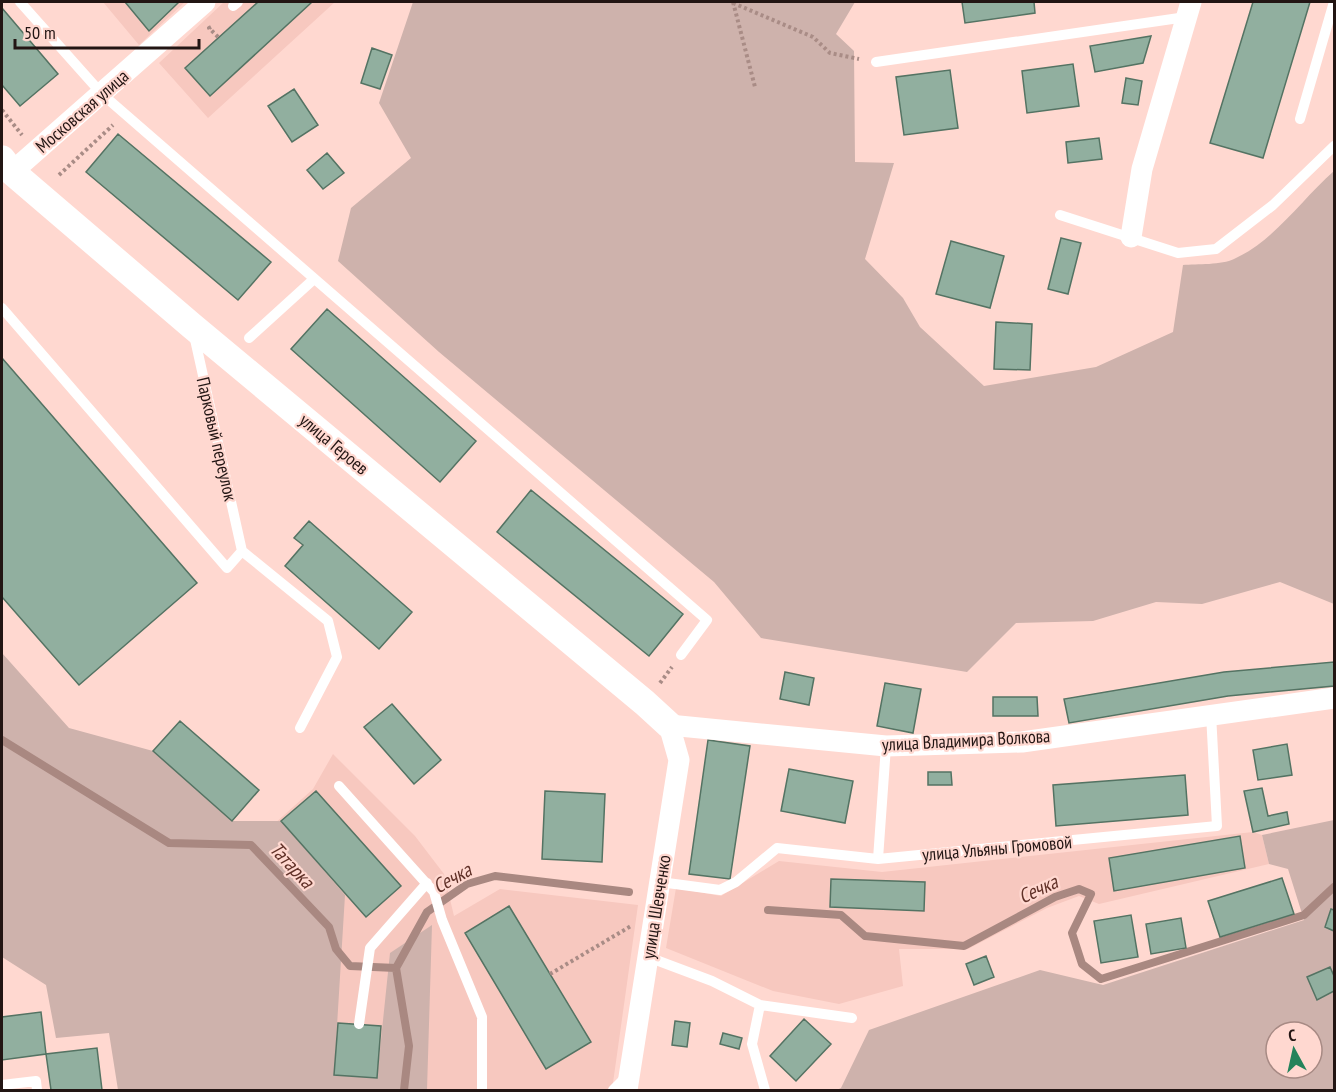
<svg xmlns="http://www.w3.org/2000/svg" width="1336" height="1092" font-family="'PT Sans Narrow',sans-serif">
	<rect width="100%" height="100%" fill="#ffd8d0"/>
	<path fill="#f7c8bf" d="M103,2H185L139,45Z
		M224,2H335L208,118L159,63Z
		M333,754L415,836L444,874L454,916L500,889L638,905L612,1090H331L263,834L313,789Z
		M1253,832L1262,835L1269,864L1099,904L1079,896L1047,908L968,949H899L903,986L839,1004L773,991L666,948L676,888L721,896L779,861L882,872Z"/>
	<path fill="#ceb2ac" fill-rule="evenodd" d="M413,2H855L836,34L854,51L855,162L894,163L865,259L903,298L920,327L984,386L1096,367L1173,332L1183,265C1197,264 1222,265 1234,259C1275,240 1301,200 1334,171V604L1280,582L1202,604L1156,602L1093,621L1016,623L967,672L761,638L714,582L439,352L338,261L351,208L411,158L379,103Z
		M2,653L69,728L153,751L232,821H281L345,895L334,1075L377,1078L390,953L432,925L427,1090H118L109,1033L56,1038L46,985L2,957Z
		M1334,820V1090H837L841,1088L869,1030L1040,970L1103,985L1304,920L1288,869L1269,864L1262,835ZM1276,1032H1312V1068H1276Z"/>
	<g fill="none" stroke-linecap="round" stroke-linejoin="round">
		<path stroke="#a98881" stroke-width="8" d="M2,740L169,843L251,845L329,927L336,949L350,966L396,968
			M768,910L841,915L865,936L964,946L1055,897L1079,889L1091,894L1072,933L1082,964L1101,979L1304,915L1334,887
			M396,968L427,912L467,884L495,876L629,892
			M396,968L409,1046L404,1090"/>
	</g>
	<path fill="#91af9f" stroke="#547363" stroke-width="1.5" d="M125,2H179L149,31Z
		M258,2H312L210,96L185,68Z
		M962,2H1034L1035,13L965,23Z
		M1253,2H1310L1263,158L1210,143Z
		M2,8L58,74L20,106L2,85Z
		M1151,36L1143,63L1095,72L1090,46Z
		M372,48L392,55L380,89L361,83Z
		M1073,64L1079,106L1027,113L1022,71Z
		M950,70L958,128L904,135L896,77Z
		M1126,78L1142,81L1138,105L1122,103Z
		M294,89L318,125L292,142L268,106Z
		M118,134L271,262L238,300L86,172Z
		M1099,138L1102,159L1068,163L1066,142Z
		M327,153L344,173L323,189L307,170Z
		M1061,238L1081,243L1068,294L1048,289Z
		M951,241L1004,256L990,308L936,294Z
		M327,309L476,441L440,482L291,349Z
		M996,322L1032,324L1030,370L994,369Z
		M2,358L197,583L79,685L2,597Z
		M531,490L683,614L649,656L497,532Z
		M309,521L412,612L379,649L285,566L303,545L294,538Z
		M1334,662V686L1228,696L1069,723L1064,699L1224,672Z
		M785,672L814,678L809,705L780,699Z
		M885,683L921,689L913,733L877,726Z
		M993,697H1037L1038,716H993Z
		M392,704L441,760L414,784L364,727Z
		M180,721L259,790L232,821L153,751Z
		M708,740L750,746L730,879L689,874Z
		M1287,744L1292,775L1258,780L1253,750Z
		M789,769L853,781L845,823L781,811Z
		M928,772H951L952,785H928Z
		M1185,775L1188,815L1056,826L1053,785Z
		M1262,788L1268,816L1287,812L1289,824L1253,832L1244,791Z
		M316,791L401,886L366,917L281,821Z
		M545,791L605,794L602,862L542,859Z
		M1240,836L1245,868L1114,891L1109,858Z
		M1282,878L1294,914L1220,937L1208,901Z
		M831,879L925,882L924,911L830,907Z
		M509,906L591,1042L546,1069L465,933Z
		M1331,909L1334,910V931L1325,927Z
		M1131,915L1138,957L1101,963L1094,921Z
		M1181,918L1186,948L1151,954L1146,924Z
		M986,956L994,977L974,985L966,964Z
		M1330,967L1334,976V991L1317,1000L1307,977Z
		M41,1012L46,1054L2,1060V1017Z
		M804,1019L831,1044L796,1081L770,1056Z
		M675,1021L690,1023L687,1047L672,1045Z
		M338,1023L381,1026L377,1078L334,1075Z
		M723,1033L742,1038L739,1049L720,1044Z
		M97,1048L102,1090H51L46,1054Z"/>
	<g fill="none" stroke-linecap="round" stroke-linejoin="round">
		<path stroke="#a98c86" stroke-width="4" stroke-dasharray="3 3" stroke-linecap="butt" d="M733,2L755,87
			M733,3L813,37L830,53L859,59
			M211,27L209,28L219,38
			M2,110L22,135
			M59,175L113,125
			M660,683L672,667
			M550,974L631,926"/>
		<path stroke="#fff" stroke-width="10" d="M20,2L102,94L707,620L681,655
			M233,6L238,2
			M876,62L1186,17
			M1300,119L1334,2
			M1060,215L1178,253L1216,249L1273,205L1334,146
			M2,308L227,568L242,551
			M194,335L242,551
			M249,338L314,279
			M242,551L328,621L337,657L300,728
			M339,786L434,892L442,920L482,1017V1090
			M878,859L886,746
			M660,882L720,890L736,882L777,848L878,859L1217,826L1211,714
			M648,957L712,981L760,1005L852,1018
			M760,1005L752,1044L765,1090
			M359,1024L370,948L427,883
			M2,1085L36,1081L37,1090
			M613,1090L627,1076"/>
		<path stroke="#fff" stroke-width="21" d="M12,172L205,2
			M1131,237L1142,169L1191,2
			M627,1090L679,760L669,725L886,746L1022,742L1334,698"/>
		<path stroke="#fff" stroke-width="27" d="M2,159L12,172L192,326L645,703L669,725"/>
	</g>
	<g text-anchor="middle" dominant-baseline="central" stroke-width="4.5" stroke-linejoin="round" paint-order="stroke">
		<g font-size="18" fill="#221513" stroke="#ffd8d0">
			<text transform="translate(82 111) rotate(-41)">Московская улица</text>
			<text transform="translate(217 439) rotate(77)">Парковый переулок</text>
			<text transform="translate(334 444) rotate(40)">улица Героев</text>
			<text transform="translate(966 740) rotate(-3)">улица Владимира Волкова</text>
			<text transform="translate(997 848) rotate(-5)">улица Ульяны Громовой</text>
			<text transform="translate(656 907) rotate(-81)">улица Шевченко</text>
		</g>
		<g font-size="20" font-style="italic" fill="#613128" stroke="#ffd8d0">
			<text transform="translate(292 865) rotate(47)">Татарка</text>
			<text transform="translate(452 878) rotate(-29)">Сечка</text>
			<text transform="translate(1038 889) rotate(-25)">Сечка</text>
		</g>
	</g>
	<rect width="1336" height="1092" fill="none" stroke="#221513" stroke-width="6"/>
	<g transform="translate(1294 1050) rotate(352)"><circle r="28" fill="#ffd8d0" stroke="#a78a84" stroke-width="1.5"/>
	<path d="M0-4.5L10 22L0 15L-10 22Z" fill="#23835b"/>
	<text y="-9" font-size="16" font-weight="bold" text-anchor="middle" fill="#221513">С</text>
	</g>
	<path d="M15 39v9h184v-9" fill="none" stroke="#221513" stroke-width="3"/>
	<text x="24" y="39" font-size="18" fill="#221513" stroke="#ffd8d0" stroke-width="4.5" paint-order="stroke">50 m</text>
</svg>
